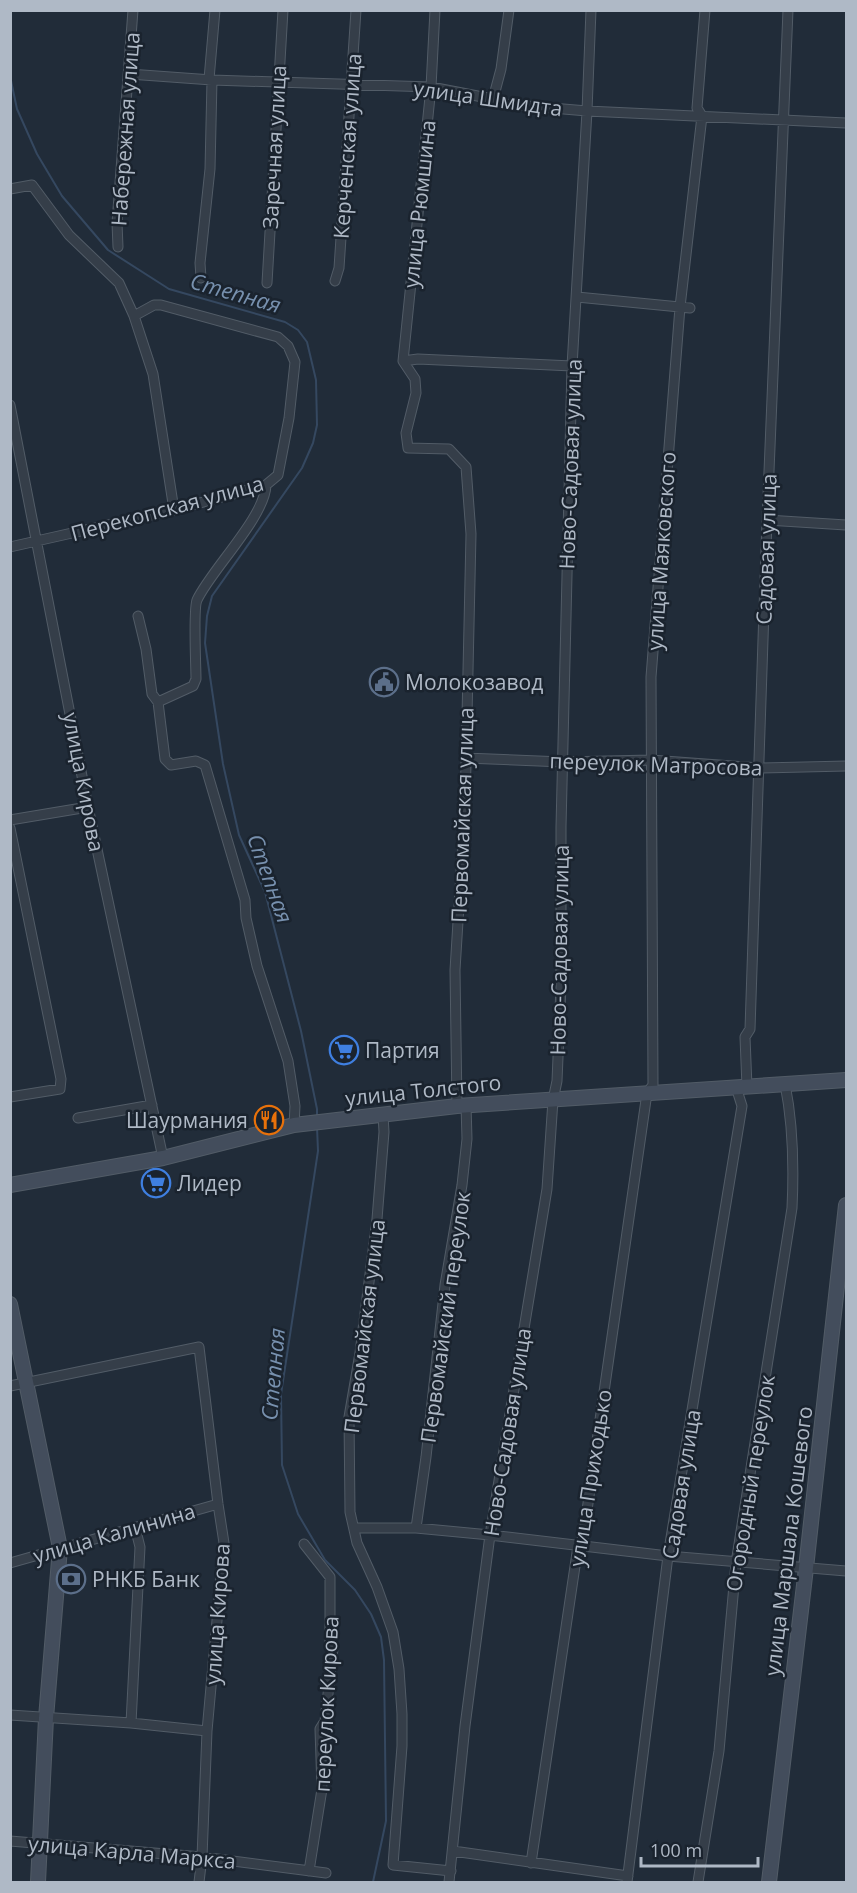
<svg xmlns="http://www.w3.org/2000/svg" width="857" height="1893" font-family="'Open Sans',sans-serif">
	<rect width="100%" height="100%" fill="#212c39"/>
	<g fill="none" stroke-linecap="round" stroke-linejoin="round">
		<path stroke="#354860" stroke-width="2" d="M10,76L17,109L37,154L62,196L108,250L169,289L285,322L298,330L307,342L316,380L317,425L313,443L302,468L212,596L207,616L205,643L223,764L239,835L265,892L301,1031L317,1109V1118
			M317,1127L318,1151L281,1394L282,1465L298,1514L325,1560L355,1590L371,1614L381,1637L384,1660L386,1821L373,1882"/>
		<g stroke="#525c67" stroke-width="11">
			<path id="street" d="M129,74L212,80L431,87L493,99L504,104L587,111L846,123
				M209,79L215,10
				M493,99L501,69L509,10
				M10,189L32,185L69,235L119,283L134,316L153,374L174,510
				M118,247L117,223L133,10
				M201,278L200,263L210,169L212,80
				M335,281L339,268L356,10
				M267,283L283,10
				M577,297L690,308
				M403,361L415,379L416,393L406,433L408,448L449,449L466,467L471,534L465,808L455,970L457,1106
				M403,361L431,87L435,10
				M403,361L418,359L572,366
				M10,405L88,807L163,1158
				M266,485C265,517 211,570 197,600C193,609 196,665 196,679L193,686L158,702L165,759L171,765L196,761L205,765L245,900L246,918L257,966L288,1061L295,1106L294,1125
				M767,520L846,525
				M10,547L174,510L266,485L278,475L289,418L295,362L288,346L278,337L161,305H154L134,316
				M138,616L146,649L152,694L158,702
				M465,758L563,762L651,760L759,768L846,766
				M10,820L88,807
				M10,828L61,1079L60,1089L10,1097
				M747,1087L745,1037L750,1029L767,520L788,10
				M383,1115L384,1132L377,1219L360,1353L349,1417L350,1512L357,1543L377,1587L393,1632L399,1669L402,1714V1746L393,1865L451,1871
				M78,1118L152,1105
				M10,1386L199,1347L218,1504L224,1543L207,1731L202,1857L199,1882
				M354,1528H416L490,1535L668,1556L846,1571
				M416,1528L426,1457L445,1285L462,1185L467,1139L466,1105
				M304,1544L330,1577V1642L333,1649L325,1721L320,1729L322,1789L309,1871
				M10,1563L218,1504
				M10,1715L131,1723L207,1731
				M131,1723L140,1547L135,1527
				M10,1841L202,1857L326,1873
				M453,1851L628,1876
				M531,1863L578,1546L583,1538L647,1093L653,1085L651,677L680,307L702,116L697,108L705,10
				M449,1882L465,1726L490,1535L547,1189L553,1100L557,1081L561,986V827L572,366L587,111L591,10
				M627,1882L668,1556L742,1106L736,1087
				M698,1882L719,1751L736,1563L792,1208C794,1167 793,1124 785,1084"/>
		</g>
		<g stroke="#525c67" stroke-width="16">
			<path id="secondary" d="M10,1185L163,1158L294,1125L457,1106L846,1080
				M10,1304L60,1548L46,1718L38,1882
				M769,1882L806,1568L846,1205"/>
		</g>
		<use href="#street" stroke="#353e49" stroke-width="9"/>
		<use href="#secondary" stroke="#434d5c" stroke-width="14"/>
	</g>
	<defs>
		<g id="civic-ring" transform="scale(1.5)"><circle r="9.5" fill="#1a232e" stroke="#5c6f8a" stroke-width="1.5"/><path d="M-.6-6.5H3V-4.5H.6V-3L4-1V1h2V6H-6V1h2V-1L-.6-3ZM-1.2 2.5V6h2.4V2.5Z" fill="#5c6f8a"/></g>
		<g id="supermarket-ring" transform="scale(1.5)"><circle r="9.5" fill="#1a232e" stroke="#3f7fe0" stroke-width="1.5"/><path d="M-6-5.5h2.5l.6 2H6L4.5 2H-2.5L-4.4-4H-6ZM-1.5 3.2a1.3 1.3 0 1 0 .1 0ZM3 3.2a1.3 1.3 0 1 0 .1 0Z" fill="#3f7fe0"/></g>
		<g id="restaurant-ring" transform="scale(1.5)"><circle r="9.5" fill="#1a232e" stroke="#e8710a" stroke-width="1.5"/><path d="M-5-6h1v4h1v-4h1v4h1v-4h1v5L-1.5 .5V6h-2V.5L-5-1ZM5-6V6H3V1.5H1.5Q1.5-4 5-6Z" fill="#e8710a"/></g>
		<g id="bank-ring" transform="scale(1.5)"><circle r="9.5" fill="#1a232e" stroke="#5c6f8a" stroke-width="1.5"/><path d="M-6-4H6V4H-6ZM0-2.3a2.3 2.3 0 1 0 0 4.6a2.3 2.3 0 1 0 0-4.6Z" fill="#5c6f8a"/></g>
	</defs>
	<g fill-rule="evenodd">
		<use href="#civic-ring" x="384" y="682"/>
		<use href="#supermarket-ring" x="344" y="1050"/>
		<use href="#restaurant-ring" x="269" y="1120"/>
		<use href="#supermarket-ring" x="156" y="1183"/>
		<use href="#bank-ring" x="71" y="1579"/>
	</g>
	<g text-anchor="middle" dominant-baseline="central" stroke-width="5" stroke-linejoin="round" paint-order="stroke">
		<g font-size="21" fill="#afb9c6" stroke="#1a232e">
			<text transform="translate(488 98) rotate(8)">улица Шмидта</text>
			<text transform="translate(125 129) rotate(-86)">Набережная улица</text>
			<text transform="translate(347 146) rotate(-86)">Керченская улица</text>
			<text transform="translate(274 147) rotate(-87)">Заречная улица</text>
			<text transform="translate(419 204) rotate(-84)">улица Рюмшина</text>
			<text transform="translate(570 464) rotate(-88)">Ново-Садовая улица</text>
			<text transform="translate(167 508) rotate(-15)">Перекопская улица</text>
			<text transform="translate(766 549) rotate(-88)">Садовая улица</text>
			<text transform="translate(661 551) rotate(-86)">улица Маяковского</text>
			<text transform="translate(656 764) rotate(2)">переулок Матросова</text>
			<text transform="translate(84 782) rotate(79)">улица Кирова</text>
			<text transform="translate(462 815) rotate(-88)">Первомайская улица</text>
			<text transform="translate(559 950) rotate(-89)">Ново-Садовая улица</text>
			<text transform="translate(423 1090) rotate(-6)">улица Толстого</text>
			<text transform="translate(445 1317) rotate(-82)">Первомайский переулок</text>
			<text transform="translate(364 1326) rotate(-83)">Первомайская улица</text>
			<text transform="translate(507 1432) rotate(-81)">Ново-Садовая улица</text>
			<text transform="translate(590 1478) rotate(-81)">улица Приходько</text>
			<text transform="translate(750 1483) rotate(-81)">Огородный переулок</text>
			<text transform="translate(681 1484) rotate(-81)">Садовая улица</text>
			<text transform="translate(114 1533) rotate(-16)">улица Калинина</text>
			<text transform="translate(788 1541) rotate(-83)">улица Маршала Кошевого</text>
			<text transform="translate(217 1614) rotate(-86)">улица Кирова</text>
			<text transform="translate(326 1704) rotate(-87)">переулок Кирова</text>
			<text transform="translate(132 1852) rotate(5)">улица Карла Маркса</text>
		</g>
		<g font-size="21" fill="#afb9c6" stroke="#1a232e" text-anchor="start">
			<text x="405" y="682">Молокозавод</text>
			<text x="365" y="1050">Партия</text>
			<text x="248" y="1120" text-anchor="end">Шаурмания</text>
			<text x="177" y="1183">Лидер</text>
			<text x="92" y="1579">РНКБ Банк</text>
		</g>
		<g font-size="22" font-style="italic" fill="#7790ae" stroke="#1a232e">
			<text transform="translate(236 292) rotate(16)">Степная</text>
			<text transform="translate(271 878) rotate(70)">Степная</text>
			<text transform="translate(272 1374) rotate(-85)">Степная</text>
		</g>
	</g>
	<rect width="857" height="1893" fill="none" stroke="#afb9c6" stroke-width="24"/>
	<path d="M641 1857v9h117v-9" fill="none" stroke="#afb9c6" stroke-width="3"/>
	<text x="650" y="1857" font-size="18" fill="#afb9c6" stroke="#1a232e" stroke-width="4.5" paint-order="stroke">100 m</text>
</svg>
